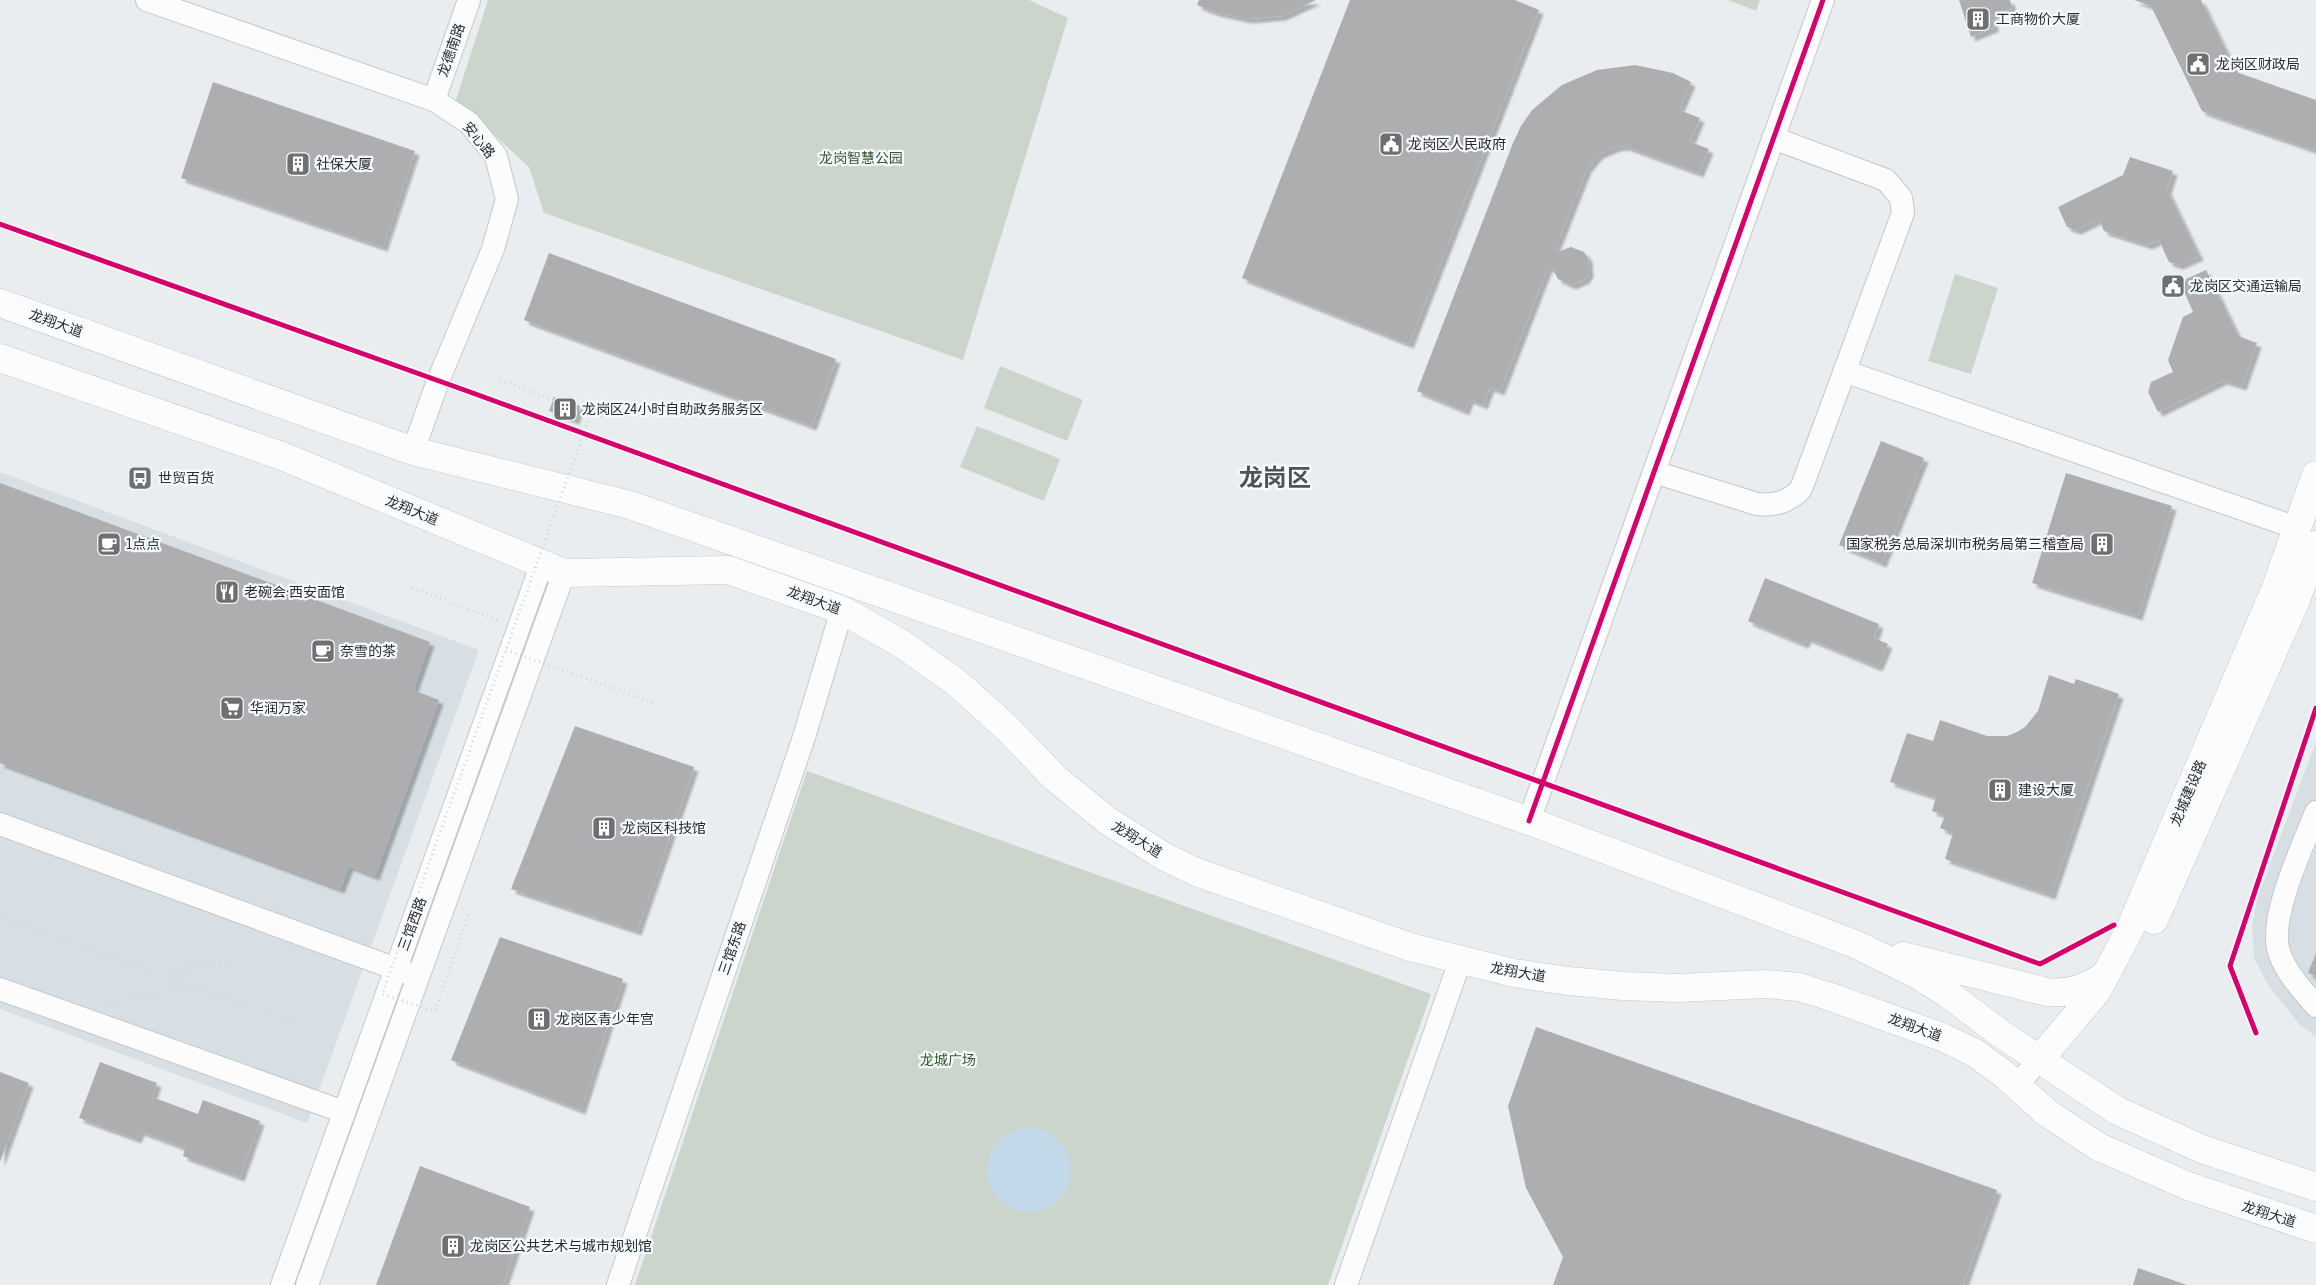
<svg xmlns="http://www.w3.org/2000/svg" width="2316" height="1285" font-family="'Asap Condensed','Noto Sans SC',sans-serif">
	<defs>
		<filter id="shadow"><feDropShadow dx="4.5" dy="4.5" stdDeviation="1" flood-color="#0004"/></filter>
	</defs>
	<rect width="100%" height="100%" fill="#eaedef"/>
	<path fill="#d7dfe4" d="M0,472L479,650L307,1123L0,1009Z
		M2316,742V1037L2300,1025L2268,985L2254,958L2252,926L2257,899Z"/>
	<path fill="#cbd5cb" d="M488,0H1029L1068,18L963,360L544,213L529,167L456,100Z
		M1728,0H1760L1756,11Z
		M1955,274L1998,288L1971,374L1928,361Z
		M1000,366L1083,400L1067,441L984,408Z
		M977,426L1060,459L1044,501L960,467Z
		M807,771L1431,994L1328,1285H635Z"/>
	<path fill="#c3d9ea" d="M987 1170a42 42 0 1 1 84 0a42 42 0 1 1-84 0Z"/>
	<path fill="#aeaeb0" filter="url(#shadow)" d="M1199,0H1316L1282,16L1248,19L1215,12L1197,5Z
		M1350,0H1515L1539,10L1409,344L1242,278Z
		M1959,0H2010L2012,8L1990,16L1995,27L1971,37Z
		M2134,0H2201L2236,72L2316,100V143L2314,150L2202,111L2151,6Z
		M1635,65L1673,73L1691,82L1679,110L1700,118L1690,142L1709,149L1699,173L1625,146L1616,147L1599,154L1587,168L1555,249L1560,251L1571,247L1584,252L1588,258L1589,273L1585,279L1572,285L1558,279L1553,269L1548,267L1500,391L1490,387L1483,405L1469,399L1465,411L1417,391L1513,143L1521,126L1532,110L1562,85L1597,70Z
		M213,82L415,151L383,247L181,178Z
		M2130,157L2173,171L2167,190L2199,256L2179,265L2169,262L2159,240L2148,245L2104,231L2099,219L2077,230L2067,227L2058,207L2123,175Z
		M549,253L836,359L812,426L524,320Z
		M2206,270L2238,336L2257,343L2242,386L2223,380L2158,412L2148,392L2151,382L2173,372L2168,360L2183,317L2193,312L2183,289L2186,279Z
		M554,397L580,406L575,420L549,411Z
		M1881,441L1924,458L1882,563L1839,545Z
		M2066,473L2172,506L2138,616L2032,583Z
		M0,483L430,642L413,690L439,700L375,876L349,866L340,889L0,763Z
		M1765,578L1879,624L1874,638L1888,644L1878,667L1807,638L1804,644L1748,621Z
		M2049,675L2074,684L2076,679L2119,694L2051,895L1945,859L1953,833L1940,828L1945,815L1932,811L1936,797L1890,782L1907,733L1933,741L1940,720L1987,736H2007L2017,732L2025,727L2038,711Z
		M575,726L694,767L637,931L511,889Z
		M500,937L623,979L581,1110L451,1060Z
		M2316,953V976L2308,973Z
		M1536,1027L1997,1190L1963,1285H1553L1563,1257L1526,1188L1508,1106Z
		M100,1062L157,1083L152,1097L198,1114L203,1100L260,1121L240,1177L183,1156L185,1148L140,1131L137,1139L79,1118Z
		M0,1072L29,1083L0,1162Z
		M420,1166L530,1207L503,1285H376Z
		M2138,1268L2187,1285H2133Z"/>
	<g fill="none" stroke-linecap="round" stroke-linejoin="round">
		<g stroke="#c5c7c9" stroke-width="24">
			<path id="minor" d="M147,0L434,100L469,123L496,156L507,199L493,249L438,381L413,451
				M434,100L469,0
				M1844,371L2297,528
				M1654,472L1757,504C1775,506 1788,502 1801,489L1903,213L1901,198L1886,180L1773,138
				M2316,812C2303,846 2268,918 2279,952C2286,973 2302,990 2316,1006
				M1529,821L1823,0
				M0,824L410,974
				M0,989L344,1112
				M2016,1086L2039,1060
				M282,1285L542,563
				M307,1285L564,573
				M618,1285L804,737L842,610
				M1346,1285L1460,961"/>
		</g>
		<g stroke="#c5c7c9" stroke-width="29">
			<path id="major" d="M0,303L413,451L630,505L1529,821L1855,944L1918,975L1948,994L2004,1036L2118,1111L2202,1149L2316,1187
				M0,358L282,456L564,573L728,570L842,610L902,644L957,683L1008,729L1055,778L1108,821L1165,857L1196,872L1410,947L1514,973L1568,981L1623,986L1678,988L1766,984L1799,987L1831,997L1942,1037L1975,1053L2005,1075L2047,1113L2099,1147L2188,1186L2316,1229
				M2154,920L2296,600L2316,545
				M1903,956L2047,992C2069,994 2088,989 2106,974
				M2039,1060L2097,991L2130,929L2275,590L2316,475"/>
		</g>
		<path stroke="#d2d3d3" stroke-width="3" stroke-dasharray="1 4" stroke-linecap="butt" d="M591,413L605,418
			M412,588L500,621
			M0,911L4,919
			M766,912L949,978
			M0,917L301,1025
			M168,977L207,961L229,968
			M105,1004L192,986
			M874,1114L980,1152
			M977 1170a52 52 0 1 1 104 0a52 52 0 1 1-104 0Z
			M1078,1188L1229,1241
			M881,1285L821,1264L933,937
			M1162,1285L1183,1225"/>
		<use href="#minor" stroke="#fcfcfd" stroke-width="22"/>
		<use href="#major" stroke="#fcfcfd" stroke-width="28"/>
		<path stroke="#d2d3d3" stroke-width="3" stroke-dasharray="1 4" stroke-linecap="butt" d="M506,650L660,705
			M468,915L435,1011L382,994L591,413L498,380"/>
		<g stroke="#f6fbff" stroke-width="8">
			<path id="cycleway" d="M0,224L470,392L2040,964L2114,925
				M1529,821L1823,0
				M2256,1033L2230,966L2316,708"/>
		</g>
		<use href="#cycleway" stroke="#d6006c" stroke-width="5"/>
	</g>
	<defs>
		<g id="building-square" transform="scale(1.25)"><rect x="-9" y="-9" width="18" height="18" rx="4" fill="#6d6f71" stroke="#f6fbff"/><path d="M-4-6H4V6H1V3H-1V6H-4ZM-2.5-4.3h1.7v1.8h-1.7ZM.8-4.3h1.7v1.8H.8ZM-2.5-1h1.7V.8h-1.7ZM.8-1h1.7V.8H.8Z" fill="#fff"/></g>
		<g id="civic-square" transform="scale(1.25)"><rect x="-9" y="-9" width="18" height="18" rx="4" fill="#6d6f71" stroke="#f6fbff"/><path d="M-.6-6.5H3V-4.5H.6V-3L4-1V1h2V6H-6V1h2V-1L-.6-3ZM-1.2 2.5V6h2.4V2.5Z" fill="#fff"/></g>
		<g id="bus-square" transform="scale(1.25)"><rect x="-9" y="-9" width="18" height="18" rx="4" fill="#6d6f71" stroke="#f6fbff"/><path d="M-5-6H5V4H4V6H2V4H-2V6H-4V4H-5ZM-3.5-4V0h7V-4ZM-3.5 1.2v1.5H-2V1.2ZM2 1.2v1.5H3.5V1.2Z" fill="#fff"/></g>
		<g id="cafe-square" transform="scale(1.25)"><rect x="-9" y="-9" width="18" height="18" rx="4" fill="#6d6f71" stroke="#f6fbff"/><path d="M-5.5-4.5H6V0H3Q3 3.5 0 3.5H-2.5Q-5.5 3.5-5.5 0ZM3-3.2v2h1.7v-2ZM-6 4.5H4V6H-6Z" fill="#fff"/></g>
		<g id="restaurant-square" transform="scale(1.25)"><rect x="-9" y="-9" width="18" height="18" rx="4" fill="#6d6f71" stroke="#f6fbff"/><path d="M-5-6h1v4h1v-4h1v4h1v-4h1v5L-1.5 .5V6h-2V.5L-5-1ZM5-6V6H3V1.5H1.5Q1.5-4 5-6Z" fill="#fff"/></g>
		<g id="supermarket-square" transform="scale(1.25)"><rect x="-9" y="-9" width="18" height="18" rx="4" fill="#6d6f71" stroke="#f6fbff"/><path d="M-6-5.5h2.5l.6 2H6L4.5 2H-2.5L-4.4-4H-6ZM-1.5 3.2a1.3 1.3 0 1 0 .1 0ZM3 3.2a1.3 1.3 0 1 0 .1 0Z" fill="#fff"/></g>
	</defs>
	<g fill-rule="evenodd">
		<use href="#building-square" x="1978" y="19"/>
		<use href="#civic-square" x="2198" y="64"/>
		<use href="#civic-square" x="1391" y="144"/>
		<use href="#building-square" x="298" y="164"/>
		<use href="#civic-square" x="2173" y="286"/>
		<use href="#building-square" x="565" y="409"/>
		<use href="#bus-square" x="140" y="478"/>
		<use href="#cafe-square" x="109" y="544"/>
		<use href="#building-square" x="2102" y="544"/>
		<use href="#restaurant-square" x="227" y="592"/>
		<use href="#cafe-square" x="323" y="651"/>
		<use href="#supermarket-square" x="232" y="708"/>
		<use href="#building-square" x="2000" y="790"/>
		<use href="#building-square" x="604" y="828"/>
		<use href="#building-square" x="539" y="1019"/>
		<use href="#building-square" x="453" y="1246"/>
	</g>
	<g text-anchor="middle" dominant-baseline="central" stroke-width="4.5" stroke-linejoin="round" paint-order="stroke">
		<g font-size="14" fill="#292b2d" stroke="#f6fbff" text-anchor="start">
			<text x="1996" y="19">工商物价大厦</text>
			<text x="2216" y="64">龙岗区财政局</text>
			<text x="1408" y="144">龙岗区人民政府</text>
			<text x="316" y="164">社保大厦</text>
			<text x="2190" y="286">龙岗区交通运输局</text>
			<text x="582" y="409">龙岗区24小时自助政务服务区</text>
			<text x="158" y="478">世贸百货</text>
			<text x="126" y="544">1点点</text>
			<text x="2084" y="544" text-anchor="end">国家税务总局深圳市税务局第三稽查局</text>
			<text x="244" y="592">老碗会·西安面馆</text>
			<text x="340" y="651">奈雪的茶</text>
			<text x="250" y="708">华润万家</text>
			<text x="2018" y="790">建设大厦</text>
			<text x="622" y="828">龙岗区科技馆</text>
			<text x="556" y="1019">龙岗区青少年宫</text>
			<text x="470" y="1246">龙岗区公共艺术与城市规划馆</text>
		</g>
		<g font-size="14" fill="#292b2d" stroke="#f6fbff">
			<text transform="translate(451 50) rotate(-71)">龙德南路</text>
			<text transform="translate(479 140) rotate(51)">安心路</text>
			<text transform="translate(56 323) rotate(20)">龙翔大道</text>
			<text transform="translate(412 510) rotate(22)">龙翔大道</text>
			<text transform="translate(814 600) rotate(20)">龙翔大道</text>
			<text transform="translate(2188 793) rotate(-67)">龙城建设路</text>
			<text transform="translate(1137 839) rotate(32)">龙翔大道</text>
			<text transform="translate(412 924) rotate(-70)">三馆西路</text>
			<text transform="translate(732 948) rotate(-71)">三馆东路</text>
			<text transform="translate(1518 972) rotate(10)">龙翔大道</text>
			<text transform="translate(1915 1027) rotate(20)">龙翔大道</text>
			<text transform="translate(2269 1214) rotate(18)">龙翔大道</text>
		</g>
		<g font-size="14" fill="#35552b" stroke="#f6fbff">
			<text x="861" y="158">龙岗智慧公园</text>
			<text x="948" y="1060">龙城广场</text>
		</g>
		<g font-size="24" font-weight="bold" fill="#4f5356" stroke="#f6fbff">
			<text x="1275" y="477">龙岗区</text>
		</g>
	</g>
</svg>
